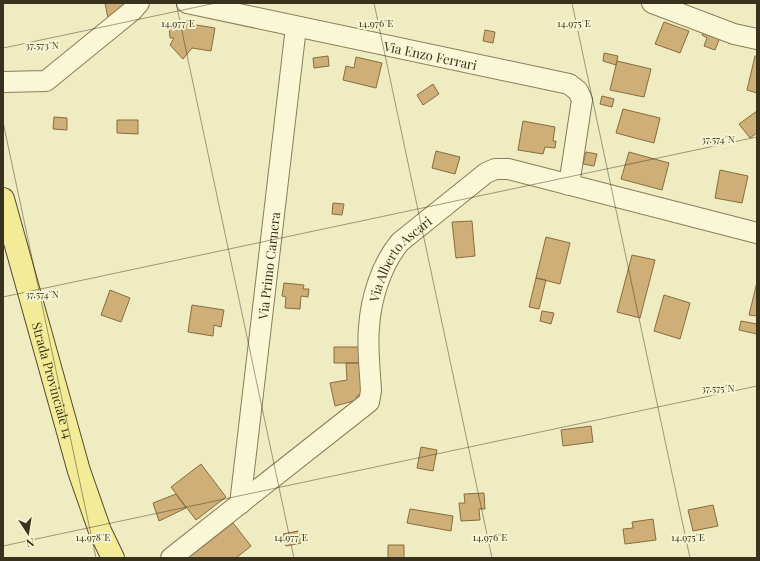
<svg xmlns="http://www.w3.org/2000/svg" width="760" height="561" font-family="'Playfair Display',serif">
	<rect width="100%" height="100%" fill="#efecc2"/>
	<path fill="#ceaf77" stroke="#896c3e" d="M105,3H132L109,23Z
		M664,22L689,31L680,53L655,44Z
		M184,23L215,28L211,51L192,48L183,59L170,45L174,38H170L169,25L183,28Z
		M705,28L721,35L715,50L704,46L707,38L702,35Z
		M485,30L495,32L493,43L483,41Z
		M604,53L618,56L616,65L603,61Z
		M328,56L329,66L314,68L313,58Z
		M755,56H757V93L747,90Z
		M356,57L382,63L376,88L343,80L346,66L354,68Z
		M617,61L651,69L644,97L610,90Z
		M433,84L439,94L423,105L417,95Z
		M602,96L614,99L612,107L600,104Z
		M623,109L660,118L654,143L616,133Z
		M757,111V133L750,138L739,124Z
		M54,117L67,118V130L53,129Z
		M117,120H138V134L117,133Z
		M523,121L555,127L553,141H556L555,148L545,147L543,154L518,150Z
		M436,151L460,157L455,174L432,168Z
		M586,152L597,154L594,166L583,164Z
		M629,152L669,163L662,190L621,179Z
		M720,170L748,176L742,203L715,198Z
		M333,203L344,204L342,215L332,214Z
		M472,221L475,256L456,258L452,222Z
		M546,237L570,243L560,284L536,278Z
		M632,255L655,260L640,318L617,312Z
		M536,278L546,280L539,309L529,307Z
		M757,282V316L749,315Z
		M284,283L304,285L303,289H309L308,297L301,296L300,309L285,308L286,297L282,296Z
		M110,290L130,298L121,322L101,315Z
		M664,295L690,303L680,339L654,331Z
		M192,305L224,310L221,327L214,325L213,336L188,332Z
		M542,311L554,313L551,324L540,321Z
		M741,321L757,324V334L739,330Z
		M334,347H362V363H334Z
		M346,363H362L361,394L357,396V400L335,406L330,383L347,380Z
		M591,426L593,442L563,446L561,430Z
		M421,447L437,450L433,471L417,468Z
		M201,464L226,497L196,520L171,487Z
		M484,493L485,509H479L480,520L461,521L459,503H465L464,494Z
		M176,494L186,508L159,521L153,503Z
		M713,505L718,526L693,531L688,510Z
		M410,509L453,516L451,531L407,523Z
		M653,519L656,540L625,544L623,529L633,528L632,522Z
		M233,523L251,546L236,558H188Z
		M298,531L301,543L286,546L283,534Z
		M388,545H404V558H388Z"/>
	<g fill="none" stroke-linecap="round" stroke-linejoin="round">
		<g stroke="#897d59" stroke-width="22">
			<g id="minor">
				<path id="s1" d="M187,3L569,84L578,91L582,100L569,185"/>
				<path d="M652,3L734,34L757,39"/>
				<path d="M3,82L46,81L132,11L139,3"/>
				<path id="s2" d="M240,504L296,27"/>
				<path id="s3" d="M171,558L369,402L371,391C370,370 367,348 369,327C371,298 381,265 400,242L486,173L495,169H508L757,233"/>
			</g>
		</g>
		<g stroke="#574a2d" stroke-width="24">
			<g id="major">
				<path id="s4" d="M3,199L79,471L100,531L113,558"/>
			</g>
		</g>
		<use href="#minor" stroke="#f9f7d5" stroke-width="20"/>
		<use href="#major" stroke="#f3eb98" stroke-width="22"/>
	</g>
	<path fill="none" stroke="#38311d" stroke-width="1" stroke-opacity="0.45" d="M176,3L294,558M374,3L492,558M572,3L690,558M3,48L216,3M3,122L96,558M3,297L757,137M3,546L757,386"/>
	<g text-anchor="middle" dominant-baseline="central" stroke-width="4" stroke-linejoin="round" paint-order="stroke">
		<g font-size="13" fill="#38311d" stroke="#f6f4d1">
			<text stroke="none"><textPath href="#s1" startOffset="249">Via Enzo Ferrari</textPath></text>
			<text stroke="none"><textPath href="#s3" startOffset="405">Via Alberto Ascari</textPath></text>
			<text stroke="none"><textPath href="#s2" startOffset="240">Via Primo Carnera</textPath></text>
			<text stroke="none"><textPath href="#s4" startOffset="188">Strada Provinciale 14</textPath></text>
		</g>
	</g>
	<g font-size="10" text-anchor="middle" fill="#38311d" stroke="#f6f4d1" stroke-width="4" stroke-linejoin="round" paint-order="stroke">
		<text x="178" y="27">14.977°E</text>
		<text x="376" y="27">14.976°E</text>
		<text x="574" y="27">14.975°E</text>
		<text x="42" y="49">37.573°N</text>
		<text x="718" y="143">37.574°N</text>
		<text x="42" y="298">37.574°N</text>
		<text x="718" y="392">37.575°N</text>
		<text x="93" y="541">14.978°E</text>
		<text x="291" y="541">14.977°E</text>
		<text x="490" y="541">14.976°E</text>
		<text x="688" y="541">14.975°E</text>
	</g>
	<rect width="760" height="561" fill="none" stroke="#38311d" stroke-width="8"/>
	<g transform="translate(28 533) rotate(168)" stroke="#f6f4d1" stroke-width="3" paint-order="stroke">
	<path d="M0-3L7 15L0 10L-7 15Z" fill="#38311d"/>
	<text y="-6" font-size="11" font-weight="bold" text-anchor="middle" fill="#38311d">N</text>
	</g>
</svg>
